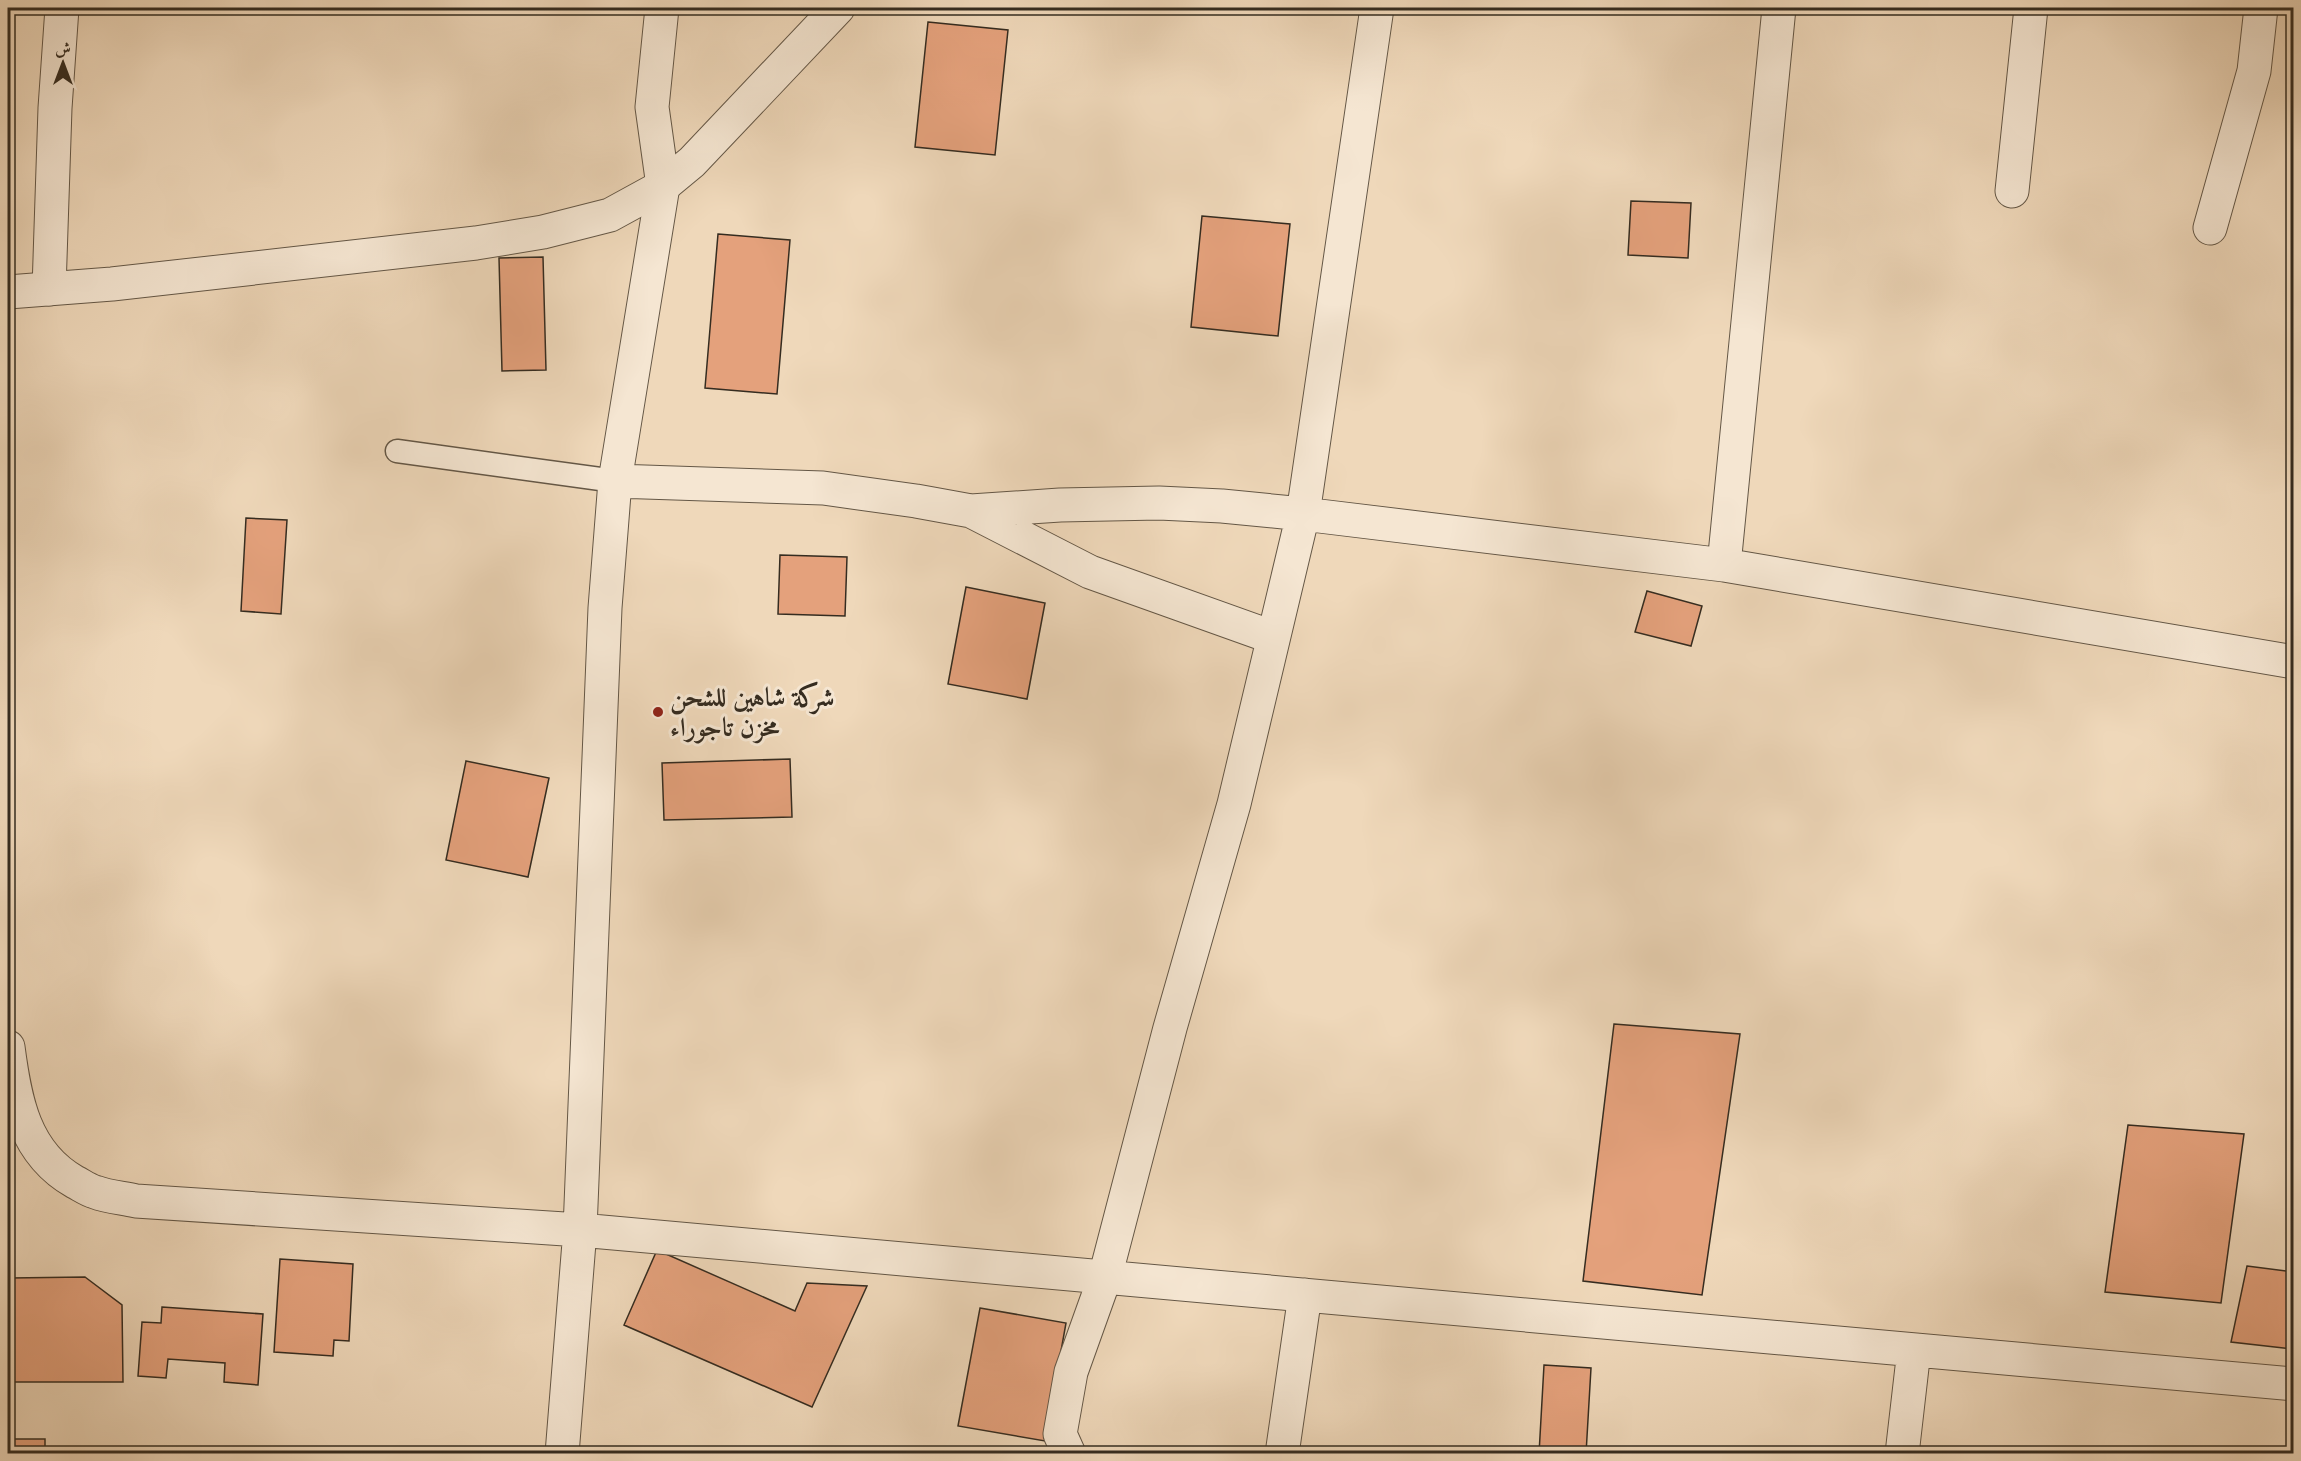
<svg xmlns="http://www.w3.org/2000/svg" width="2301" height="1461" font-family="Cardo,Amiri,serif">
	<rect width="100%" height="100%" fill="#efd8ba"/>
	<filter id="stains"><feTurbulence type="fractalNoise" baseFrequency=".00333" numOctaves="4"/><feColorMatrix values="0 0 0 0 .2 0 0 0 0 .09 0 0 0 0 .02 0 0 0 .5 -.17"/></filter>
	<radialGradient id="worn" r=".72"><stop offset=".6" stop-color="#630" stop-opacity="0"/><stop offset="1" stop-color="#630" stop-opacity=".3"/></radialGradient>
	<path fill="#e4a17c" stroke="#352c20" stroke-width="1.5" d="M928,22L1008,30L995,155L915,147Z
		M8,110H12L8,146Z
		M1631,201L1691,203L1688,258L1628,255Z
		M1202,216L1290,224L1278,336L1191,327Z
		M718,234L790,240L777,394L705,388Z
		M543,257L546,370L502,371L499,258Z
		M246,518L287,520L281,614L241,611Z
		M780,555L847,557L845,616L778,614Z
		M966,587L1045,603L1027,699L948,684Z
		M1647,591L1702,606L1691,646L1635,632Z
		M790,759L792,817L664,820L662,763Z
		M466,761L549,778L528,877L446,860Z
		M1614,1024L1740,1034L1702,1295L1583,1281Z
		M2128,1125L2244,1134L2221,1303L2105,1292Z
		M657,1250L795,1311L807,1283L867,1286L812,1407L624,1325Z
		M280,1259L353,1264L349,1341L334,1340L333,1356L274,1352Z
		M2247,1266L2294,1272L2293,1349L2231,1342Z
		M85,1277L122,1305L123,1382H10V1278Z
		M162,1307L263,1314L258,1385L224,1382L225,1363L168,1359L166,1378L138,1376L142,1322L161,1323Z
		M980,1308L1066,1323L1045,1441L958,1426Z
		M1544,1365L1591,1368L1586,1454H1539Z
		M8,1439H45V1454H8Z"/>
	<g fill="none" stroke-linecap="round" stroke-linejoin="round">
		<g stroke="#645746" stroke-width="25">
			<path id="service" d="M397,451L615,481"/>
		</g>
		<g stroke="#645746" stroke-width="35">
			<path id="minor" d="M2012,191L2031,8
				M2210,228L2254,71L2261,8
				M49,289L55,108L62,8
				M615,481L823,488L916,501L971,511L1060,505L1159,503L1222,506L1303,514L1724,565L2294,662
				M971,511L1090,572L1272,637
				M1724,565L1779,8
				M8,1047C15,1100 24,1153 75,1182C81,1185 88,1190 95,1192C108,1197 123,1198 136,1201L580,1230L2294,1384
				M562,1454L580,1230L605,608L615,481L663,186L652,107L662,8
				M1069,1454L1060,1434L1071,1372L1105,1277L1170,1028L1234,804L1303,514L1377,8
				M1282,1454L1305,1295
				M1902,1454L1914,1350"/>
		</g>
		<g stroke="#645746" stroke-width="35">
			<path id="tertiary" d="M8,292L112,284L476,243L543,232L610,215L663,186L692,162L838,8"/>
		</g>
		<use href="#service" stroke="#f5e6d2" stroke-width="22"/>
		<use href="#minor" stroke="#f5e6d2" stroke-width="33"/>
		<use href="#tertiary" stroke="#f5e6d2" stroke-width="33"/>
	</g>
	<circle fill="#8f2418" stroke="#f5e6d2" stroke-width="2" cx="658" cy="712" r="6"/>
	<g text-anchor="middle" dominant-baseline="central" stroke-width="6" stroke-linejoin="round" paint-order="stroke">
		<g font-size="26" font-weight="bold" fill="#352c20" stroke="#f5e6d2" text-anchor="start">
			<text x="670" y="697">شركة شاهين للشحن<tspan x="670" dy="30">مخزن تاجوراء</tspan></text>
		</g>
	</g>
	<rect width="2301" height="1461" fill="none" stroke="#efd8ba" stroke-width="30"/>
	<rect x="9" y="9" width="2283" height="1443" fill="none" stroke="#352c20" stroke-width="3"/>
	<rect x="15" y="15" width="2271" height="1431" fill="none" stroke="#352c20" stroke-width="1.5"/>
	<g transform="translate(63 63)" stroke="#f5e6d2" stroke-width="4.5" paint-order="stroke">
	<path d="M0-4.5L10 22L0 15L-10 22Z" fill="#352c20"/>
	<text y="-9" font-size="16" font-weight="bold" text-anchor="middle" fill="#352c20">ش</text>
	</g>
	<rect width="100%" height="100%" filter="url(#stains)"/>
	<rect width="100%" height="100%" fill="url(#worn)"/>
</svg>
